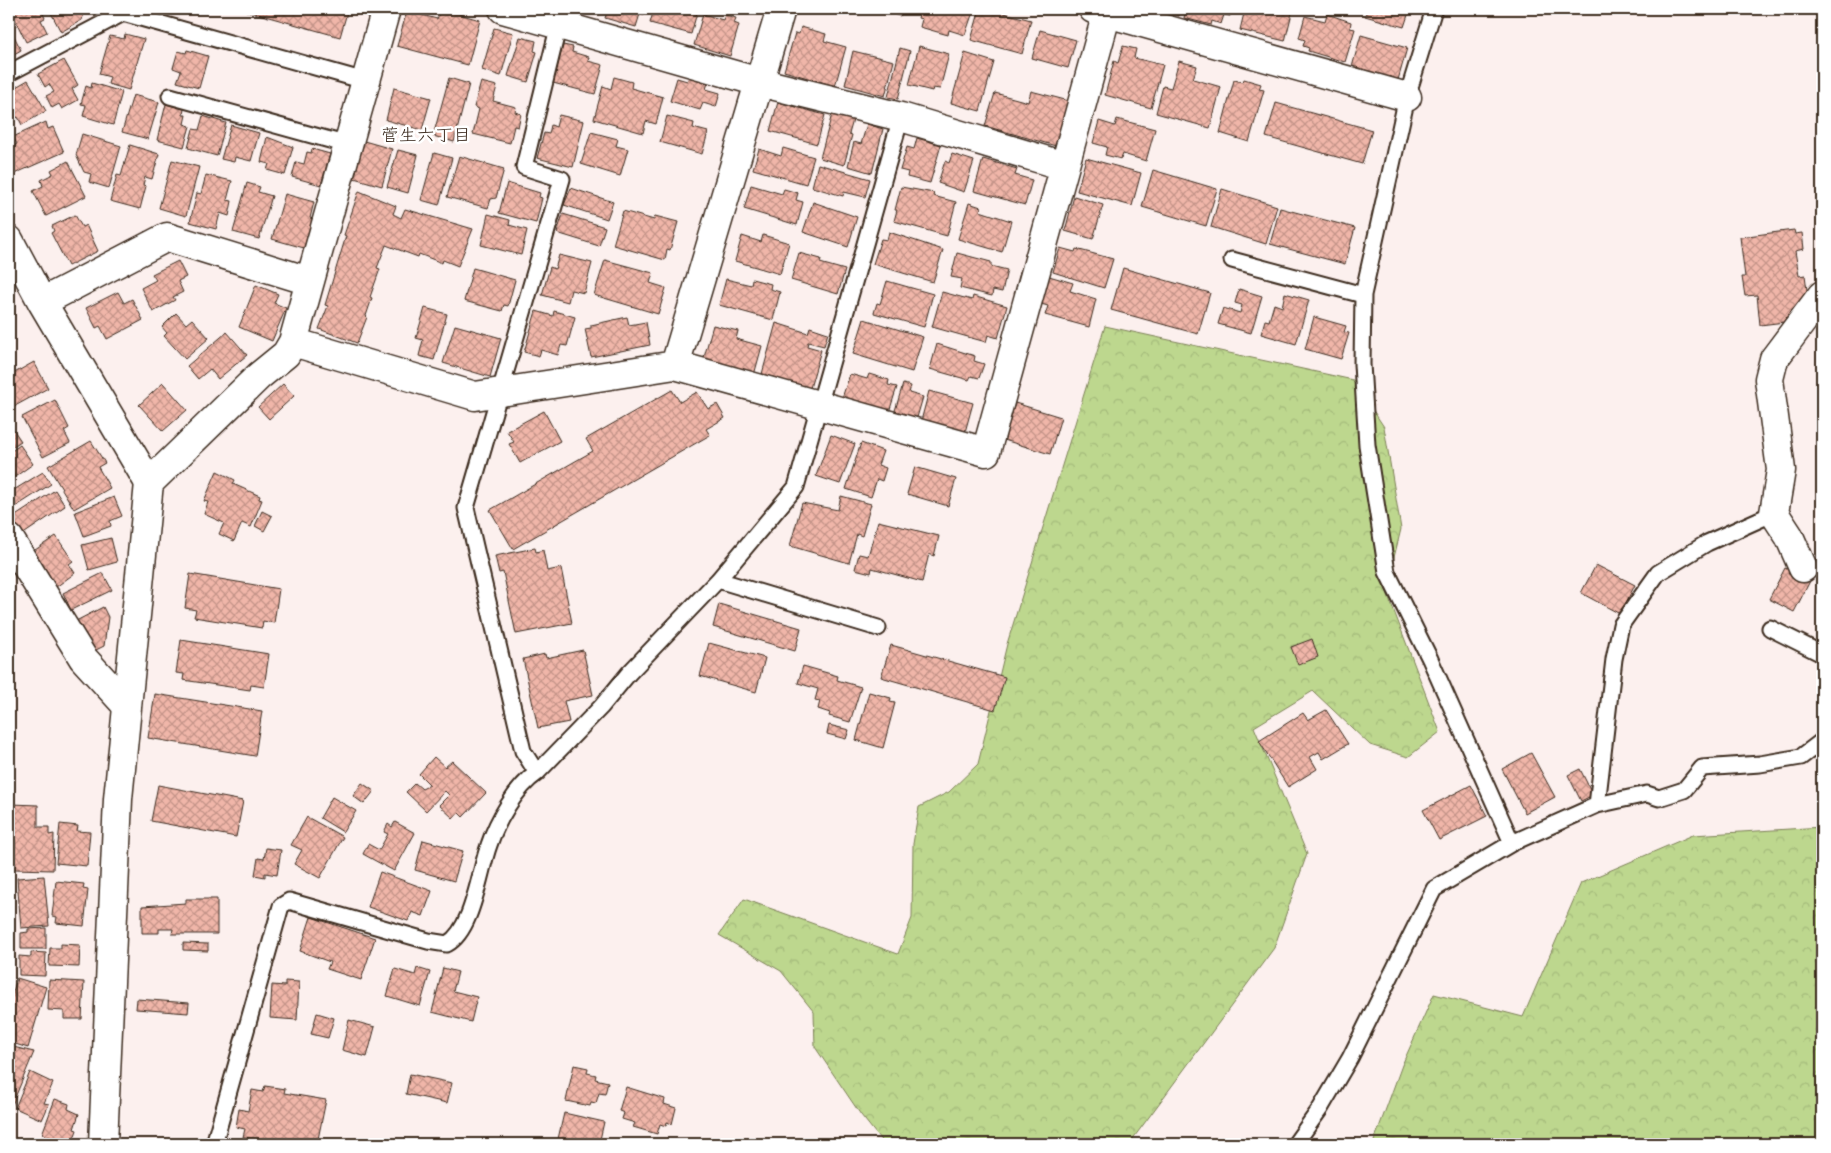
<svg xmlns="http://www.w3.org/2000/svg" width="1831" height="1153" font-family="Dekko,'Klee One',sans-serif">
	<defs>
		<pattern id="forest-crowns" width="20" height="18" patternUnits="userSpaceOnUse" patternTransform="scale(1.25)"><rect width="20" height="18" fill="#bdd78e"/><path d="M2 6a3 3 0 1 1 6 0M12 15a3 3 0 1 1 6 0" fill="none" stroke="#a3b97a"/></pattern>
		<pattern id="building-cross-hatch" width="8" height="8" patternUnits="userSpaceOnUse" patternTransform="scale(1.25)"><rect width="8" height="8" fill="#f0b6a9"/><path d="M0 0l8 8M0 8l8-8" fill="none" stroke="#c49489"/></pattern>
	</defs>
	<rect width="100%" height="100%" fill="#fcf0ee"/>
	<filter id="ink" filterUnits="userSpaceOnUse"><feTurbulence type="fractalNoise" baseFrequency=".02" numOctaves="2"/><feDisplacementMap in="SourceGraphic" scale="10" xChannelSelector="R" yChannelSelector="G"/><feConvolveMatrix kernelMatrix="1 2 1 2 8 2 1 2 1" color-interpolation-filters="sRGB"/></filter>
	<g filter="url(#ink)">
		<path fill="url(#forest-crowns)" stroke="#7c8056" d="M1105,326L1353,380L1384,427L1401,529L1386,590L1440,732L1408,757L1370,745L1313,691L1254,727L1307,854L1274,948L1129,1144H884L861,1115L815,1047L814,1012L781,971L719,935L744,899L898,954L912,918L913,844L919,807L949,792L978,764L1007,644Z
			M1822,827V1144H1373L1402,1065L1434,994L1523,1017L1581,883L1693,835Z"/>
		<path fill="url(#building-cross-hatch)" stroke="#3b2a1e" d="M10,9H41L45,18L41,20L47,32L26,42Z
			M49,9H85L82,20L61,32Z
			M240,9H348L340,37Z
			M441,9L480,20L468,65L397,46L407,11L437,19Z
			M608,9H645L643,15L640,14L636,27L605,18Z
			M654,9H698L691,34L650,23Z
			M874,9H902L900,16Z
			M921,9H974L965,35L949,30L948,35L920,27L922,19L918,18Z
			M980,9H989L1031,20L1022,54L971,40Z
			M1156,9H1181L1179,16Z
			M1186,9H1232L1230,16L1224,15L1221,24L1212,21L1211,25L1184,18Z
			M1245,9H1293L1285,41L1240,30Z
			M1367,9H1410L1404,27L1365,16Z
			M703,14L723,20L725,15L736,18L734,23L739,25L730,56L694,45Z
			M1327,14L1351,22L1350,28L1355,29L1345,62L1308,51L1309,48L1303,46L1305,40L1299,38L1305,16L1325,21Z
			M9,26L21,50L9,57Z
			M801,27L826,34L824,41L846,47L835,86L784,71L795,33L799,34Z
			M494,28L513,33L501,76L482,70Z
			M1040,30L1076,40L1068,68L1032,58Z
			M125,34L144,39L129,90L108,84L110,77L99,74L110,36L124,39Z
			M1361,35L1407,48L1398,80L1352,67Z
			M520,37L536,41L534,51L537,52L528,82L508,76Z
			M563,45L573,47L572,52L589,57L588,61L603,65L595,94L553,83Z
			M919,46L949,54L940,89L933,88L932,91L909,85Z
			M1123,46L1136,49L1134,58L1163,65L1151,108L1105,95L1114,61L1118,63Z
			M900,48L910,51L898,99L888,97Z
			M187,50L208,56L199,88L177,82L181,71L173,68L178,51L186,53Z
			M853,51L894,61L885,96L845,85Z
			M965,53L994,62L980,111L951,103Z
			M64,60L78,85L72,89L78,100L62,109L59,104L52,108L46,96L54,92L49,84L45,87L38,74Z
			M1179,61L1197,66L1193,79L1221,87L1210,128L1156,113L1163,86L1171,88Z
			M614,77L632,82L631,88L663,97L656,124L646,121L643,133L594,119L603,86L611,89Z
			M689,77L708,83L706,89L720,93L716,107L703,103L700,110L670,101L677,78L687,81Z
			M449,78L469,84L454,142L433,136Z
			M1244,79L1261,84L1259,89L1264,90L1249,142L1220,133L1234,80L1243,82Z
			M28,80L46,111L22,125L18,117L10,121L9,118V91Z
			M481,82L497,86L493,101L516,107L515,112L521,114L518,127L514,126L510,143L473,134L479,109L474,107Z
			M92,83L122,92L113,125L83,116L86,105L81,104L86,86L91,88Z
			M394,88L431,98L422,130L386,120Z
			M1031,91L1069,101L1056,146L985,126L995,93L1028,102Z
			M133,95L159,102L148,139L122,132Z
			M778,102L825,115L817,144L770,131Z
			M1276,103L1372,130L1362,164L1266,137Z
			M166,104L184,109L183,115H186L184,124L190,126L184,147L157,140Z
			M832,114L853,120L849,134L852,135L844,165L820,158Z
			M559,115L584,121L573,167L537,158L544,133L549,134L551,125L556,127Z
			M203,116L226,123L217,156L188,148L193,129L199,130Z
			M667,116L694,123L693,128L708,132L702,154L660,142Z
			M1117,119L1155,129L1146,161L1123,154L1121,159L1105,155L1107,147L1093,143L1099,121L1115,126Z
			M46,122L48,129L53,127L64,152L14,174L9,161V148L17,144L13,137Z
			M867,124L883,129L872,173L848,166L854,142L861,144Z
			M231,125L259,133L251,161L235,157L234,162L221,159Z
			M591,132L618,139L616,146L628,149L620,176L581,164Z
			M82,134L121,146L109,188L89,182L91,174L84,172L76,155Z
			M267,137L293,147L285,175L267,170L269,164L261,162Z
			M917,138L941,145L930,183L907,177L908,172L900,170L907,147L914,149Z
			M364,141L392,149L382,186L354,178Z
			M130,145L159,154L152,179L145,177L143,185L146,186L140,209L110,201L117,175L121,176Z
			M783,148L814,157L806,184L753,169L759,149L781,156Z
			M312,149L330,154L321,185L292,177L296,162L304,164L307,152L311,153Z
			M398,150L418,155L408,193L387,187Z
			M434,153L452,158L439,205L421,200Z
			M952,154L974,161L964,192L938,183L945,161L949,163Z
			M459,156L504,169L496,198L491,199L488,208L447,197Z
			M1086,158L1141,173L1132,206L1077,191Z
			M983,159L1017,169L1015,175L1032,180L1025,205L974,191Z
			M172,160L199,167L186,216L159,208Z
			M68,161L86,196L46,216L33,191L43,186L41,180L53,174L51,170Z
			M818,164L870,179L865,197L844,192L843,196L812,187Z
			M1153,170L1217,189L1206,226L1142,207Z
			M206,175L232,181L227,200L232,201L229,216L220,213L216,229L190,222L197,193L201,194Z
			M247,183L260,187L258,192L272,196L259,239L233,232Z
			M507,183L540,193L539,197L542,198L536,223L499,213Z
			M751,185L782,194L784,189L798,193L796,200L803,202L797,225L744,209Z
			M901,187L934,193L933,196L956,202L947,236L894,221L897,210H895Z
			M571,188L613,202L607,219L564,205Z
			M1222,189L1277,206L1266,244L1211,227Z
			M359,191L396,206L393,214L401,218L405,209L473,229L458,266L443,260L442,263L419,254L418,257L386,245L377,268L380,269L370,297L372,298L366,316L367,317L357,343L319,329L328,306L325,305L346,236L344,235Z
			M285,194L314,202L310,218L313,219L304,248L272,239Z
			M1074,196L1103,205L1093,239L1065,231Z
			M813,202L857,217L848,247L803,232Z
			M969,203L981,207L980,211L1011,221L1002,252L958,239Z
			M1280,208L1355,228L1345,264L1270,244Z
			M623,211L654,220L655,216L678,222L670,250L667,249L665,260L613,245Z
			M488,214L510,220L509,225L527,230L521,255L481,245Z
			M563,214L605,227L599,246L557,233Z
			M75,215L82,227L86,225L98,251L68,266L51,233L54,231L52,226Z
			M1794,230L1795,234L1802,233L1804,249L1795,251L1799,276L1805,275L1808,298L1801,299L1802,311L1792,312L1793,321L1760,325L1757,295L1745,296L1742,277H1745L1740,237Z
			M889,232L943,250L933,282L873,264L881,239L887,240Z
			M763,235L789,243L780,274L735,261L742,236L761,242Z
			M1060,248L1075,252L1076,249L1113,259L1104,288L1053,272Z
			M799,253L821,259L820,263L845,270L838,294L791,280Z
			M957,253L991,262V266L1007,270L1002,292L993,290L992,296L960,288L962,279L951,277Z
			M559,255L592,263L584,293L571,290L568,302L542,295L550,267L555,269Z
			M605,260L653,273L650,283L666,288L658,314L594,295Z
			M178,261L186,277L178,281L183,292L173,297L175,300L153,312L141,288L156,280L152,274Z
			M473,268L515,280L508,306L504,305L502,311L464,301Z
			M1123,268L1210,293L1198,334L1111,310Z
			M1049,276L1073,283L1070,291L1096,299L1089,327L1045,315L1048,306L1041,304Z
			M726,279L751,285L752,279L771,284L770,289L780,292L773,320L719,305Z
			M887,281L933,294L924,327L874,313L877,303L880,304Z
			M256,285L278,294L274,303L286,308L272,341L239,327Z
			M1239,289L1262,296L1251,333L1218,324L1223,308L1240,313L1242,305L1235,303Z
			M118,292L124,303L132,299L143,320L107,339L100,326L96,328L86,308Z
			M942,292L972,300L973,296L1007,306L998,338L988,335L986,342L932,327Z
			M1285,293L1309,300L1296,344L1261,334L1265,320L1269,321L1274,304L1282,307Z
			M425,308L447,314L434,360L419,356L423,340L416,338Z
			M536,311L553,316L554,311L575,317L567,346L561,345L558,355L541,350L539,356L524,352Z
			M176,313L186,324L192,319L209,338L185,359L164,336L167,333L162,327Z
			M627,317L629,325L646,322L650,345L591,357L585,329L591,328V325Z
			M1314,317L1346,326L1344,332L1349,333L1341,359L1305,349Z
			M864,319L923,337L912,372L853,354Z
			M776,323L808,333L810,327L828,333L824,346L808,342L807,346L821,350L810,388L762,374Z
			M455,325L501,338L490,377L443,363Z
			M713,325L738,331L736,339L762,346L754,375L703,361Z
			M227,332L247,355L218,379L210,369L198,379L187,366Z
			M937,344L975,356L974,361L984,364L979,378L971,376L969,380L930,369Z
			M34,362L48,388L15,406L9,394V376Z
			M850,374L867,379L869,374L889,380L888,385L897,387L889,412L842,398Z
			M163,383L187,410L163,431L139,405Z
			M283,384L294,396L269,419L258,407Z
			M903,384L911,386L909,393L923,397L916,421L894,414Z
			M672,390L680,402L697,392L708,409L717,404L725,418L706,429L710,435L513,549L490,510L593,451L586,439Z
			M929,391L973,403L965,432L921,421Z
			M55,400L69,428L64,431L70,443L43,457L22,417Z
			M1015,403L1061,417L1050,454L1004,440Z
			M544,411L560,441L520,463L509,444L514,442L507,431Z
			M9,423L21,441L9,449Z
			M831,435L855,444L840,484L816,476Z
			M91,441L105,463L98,467L110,488L74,509L48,466Z
			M861,443L883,451L878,465L886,468L882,481L877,479L871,497L846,489Z
			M20,445L33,464L9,481V453Z
			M915,467L956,479L948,506L907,494Z
			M217,471L235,480L233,484L260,496L259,499L262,500L251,527L242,523L234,541L219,534L224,523L204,514L208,502L204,501Z
			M43,472L51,484L9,511V493Z
			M55,490L65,506L22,535L11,519Z
			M841,496L871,504L862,536L857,534L849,563L790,546L802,503L838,510Z
			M114,497L122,516L110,521L111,526L84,536L75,512Z
			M262,511L272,516L264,531L255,526Z
			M878,521L939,536L934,556L929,554L922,582L872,568L871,573L855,569L859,554L868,556Z
			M56,536L73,561L69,564L75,573L56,587L32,552Z
			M111,538L117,562L89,570L82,545Z
			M535,548L536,552L543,550L547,571L561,568L572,623L516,634L503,572L499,573L495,556Z
			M1596,565L1635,585L1620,614L1581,593Z
			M1785,568L1810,581L1794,612L1769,599Z
			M103,573L112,590L71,610L63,593Z
			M190,574L279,589L274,623L263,621L262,628L194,617L196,610L185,608Z
			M719,604L801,628L795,651L713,627Z
			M103,607L108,617L104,646L92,652L76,621Z
			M1312,639L1318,657L1298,665L1291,647Z
			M181,640L269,654L264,687L251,685L250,690L183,680L184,674L176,673Z
			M709,643L765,658L756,692L700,676Z
			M891,645L1005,677L995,710L881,677Z
			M583,650L593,695L564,701L569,722L538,728L523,659L545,654L546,658Z
			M803,666L838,676L837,680L861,687L850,722L829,716L830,713L818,709L820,701L815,700L818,689L798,683Z
			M869,692L891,698L890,702L895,703L883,748L856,740Z
			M155,694L262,711L255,756L148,738Z
			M1326,710L1348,744L1323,759L1319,752L1310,757L1317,769L1288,787L1259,741L1303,713L1308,720Z
			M829,725L849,730L846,739L827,734Z
			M1531,753L1555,797L1525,813L1502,769Z
			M434,757L445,767L452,761L486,793L463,817L459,813L453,818L439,805L449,795L445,791L426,811L406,792L415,783L422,789L430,785L419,774Z
			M1580,769L1593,795L1581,801L1568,775Z
			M362,783L374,791L364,804L353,796Z
			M158,785L243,801L236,837L151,821Z
			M1471,785L1487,816L1439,840L1423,810Z
			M332,797L356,811L343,832L320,818Z
			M11,804L38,805V827H49V835L54,834L53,870L14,869L15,840H10Z
			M307,817L343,837L320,878L294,864L302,850L291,845Z
			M395,822L415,833L394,871L363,854L368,844L379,850L388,834L384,832L388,824L392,827Z
			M60,824L78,826L77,831L90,832L87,866L56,863Z
			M423,840L463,851L454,881L415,870Z
			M266,848L281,850L277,875L265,873V877L255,875L258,858L264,859Z
			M380,872L432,891L423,916L412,912L408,921L368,907Z
			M44,876L49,926L21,928L17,878Z
			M56,881L84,884L83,889L88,890L84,926L56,923L57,917L52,916Z
			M186,899H217V934H172L173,929H159V933H142V906L186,903Z
			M311,917L375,938L361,980L327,969L330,962L300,951Z
			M46,928V949H21V933L28,932V929Z
			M183,943L208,944V951L183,950Z
			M61,944L80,945L79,967L49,966L50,948H61Z
			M31,952L46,953L45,976L19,975V956L31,957Z
			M417,968L430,972L420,1006L387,996L395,969L415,975Z
			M443,968L458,972L453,991L477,997L471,1022L432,1012Z
			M17,978L46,987L28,1048L9,1042V1006Z
			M49,980L84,982L82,1019H64V1011L48,1010Z
			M285,981L299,982L297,1020L270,1018L272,985L285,986Z
			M137,999L189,1003L188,1013L136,1009Z
			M317,1013L334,1018L328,1038L311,1034Z
			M349,1020L375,1027L367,1057L342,1050Z
			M9,1046L34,1052L9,1112Z
			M574,1065L588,1068L587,1073L596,1075L595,1079L608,1082L605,1094L599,1093L596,1103L591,1102L590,1106L566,1101Z
			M30,1072L53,1083L44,1103L49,1104L42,1120L15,1108Z
			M410,1074L452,1083L447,1103L406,1094Z
			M265,1086L285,1089L284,1093L326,1100L317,1144H281L243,1137L245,1129L236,1127L239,1109L248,1111L252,1090L263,1092Z
			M626,1087L665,1099L664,1104L676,1108L672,1124L667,1122L666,1126L660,1124L657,1134L633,1127L635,1123L622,1119L624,1113L619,1111Z
			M55,1099L69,1104L68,1109L79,1114L74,1129L77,1130L72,1144H60L61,1141L42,1134Z
			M564,1113L604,1122L599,1144H579L558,1139Z"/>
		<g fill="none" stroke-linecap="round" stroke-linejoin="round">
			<g stroke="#3b2a1e" stroke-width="19">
				<path id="service" d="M9,73L123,13L365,81
					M170,96L348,145
					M1232,260L1363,295
					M718,580L878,628
					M1770,628L1822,654
					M537,773L523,751L466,508L562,179L524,167L559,24
					M1597,805L1647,794L1659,798L1684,790L1702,768L1760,764L1801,757L1822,741
					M1512,843L1597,805L1614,659L1621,625L1658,573L1707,543L1774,513
					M214,1144L281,906L289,901L428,941L447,944C473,930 479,872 489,845C497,821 516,787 537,773L601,707L629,673L718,580L796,487L901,117
					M1295,1144L1320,1109L1350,1058L1434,889L1512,843L1430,659L1387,572L1367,445L1362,364L1363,295L1407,97L1434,9"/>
			</g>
			<g stroke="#3b2a1e" stroke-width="31">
				<path id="minor" d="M503,9L759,82L901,117L1064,166
					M1093,9L1407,97
					M9,240L42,302L149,483L259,376L286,354L293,342L386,9
					M42,302L167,237L309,281
					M293,342L475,396L675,365L986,452L1108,9
					M675,365L781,9
					M9,538L83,658L126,705
					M1803,568L1789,536L1774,513L1781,470L1769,379L1774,359L1822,295"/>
			</g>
			<g stroke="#3b2a1e" stroke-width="31">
				<path id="tertiary" d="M103,1144L118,799L149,483"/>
			</g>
			<use href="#service" stroke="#fff" stroke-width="15"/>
			<use href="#minor" stroke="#fff" stroke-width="28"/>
			<use href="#tertiary" stroke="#fff" stroke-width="28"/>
		</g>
	</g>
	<g text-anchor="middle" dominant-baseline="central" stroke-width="5" stroke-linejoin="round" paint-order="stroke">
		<g font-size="18" fill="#3b2a1e" stroke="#fff">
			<text x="426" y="137">菅生六丁目</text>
		</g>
	</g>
	<rect width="1831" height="1153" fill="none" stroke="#fff" stroke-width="30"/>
	<rect x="15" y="15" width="1801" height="1123" fill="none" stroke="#3b2a1e" stroke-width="2" filter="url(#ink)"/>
</svg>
